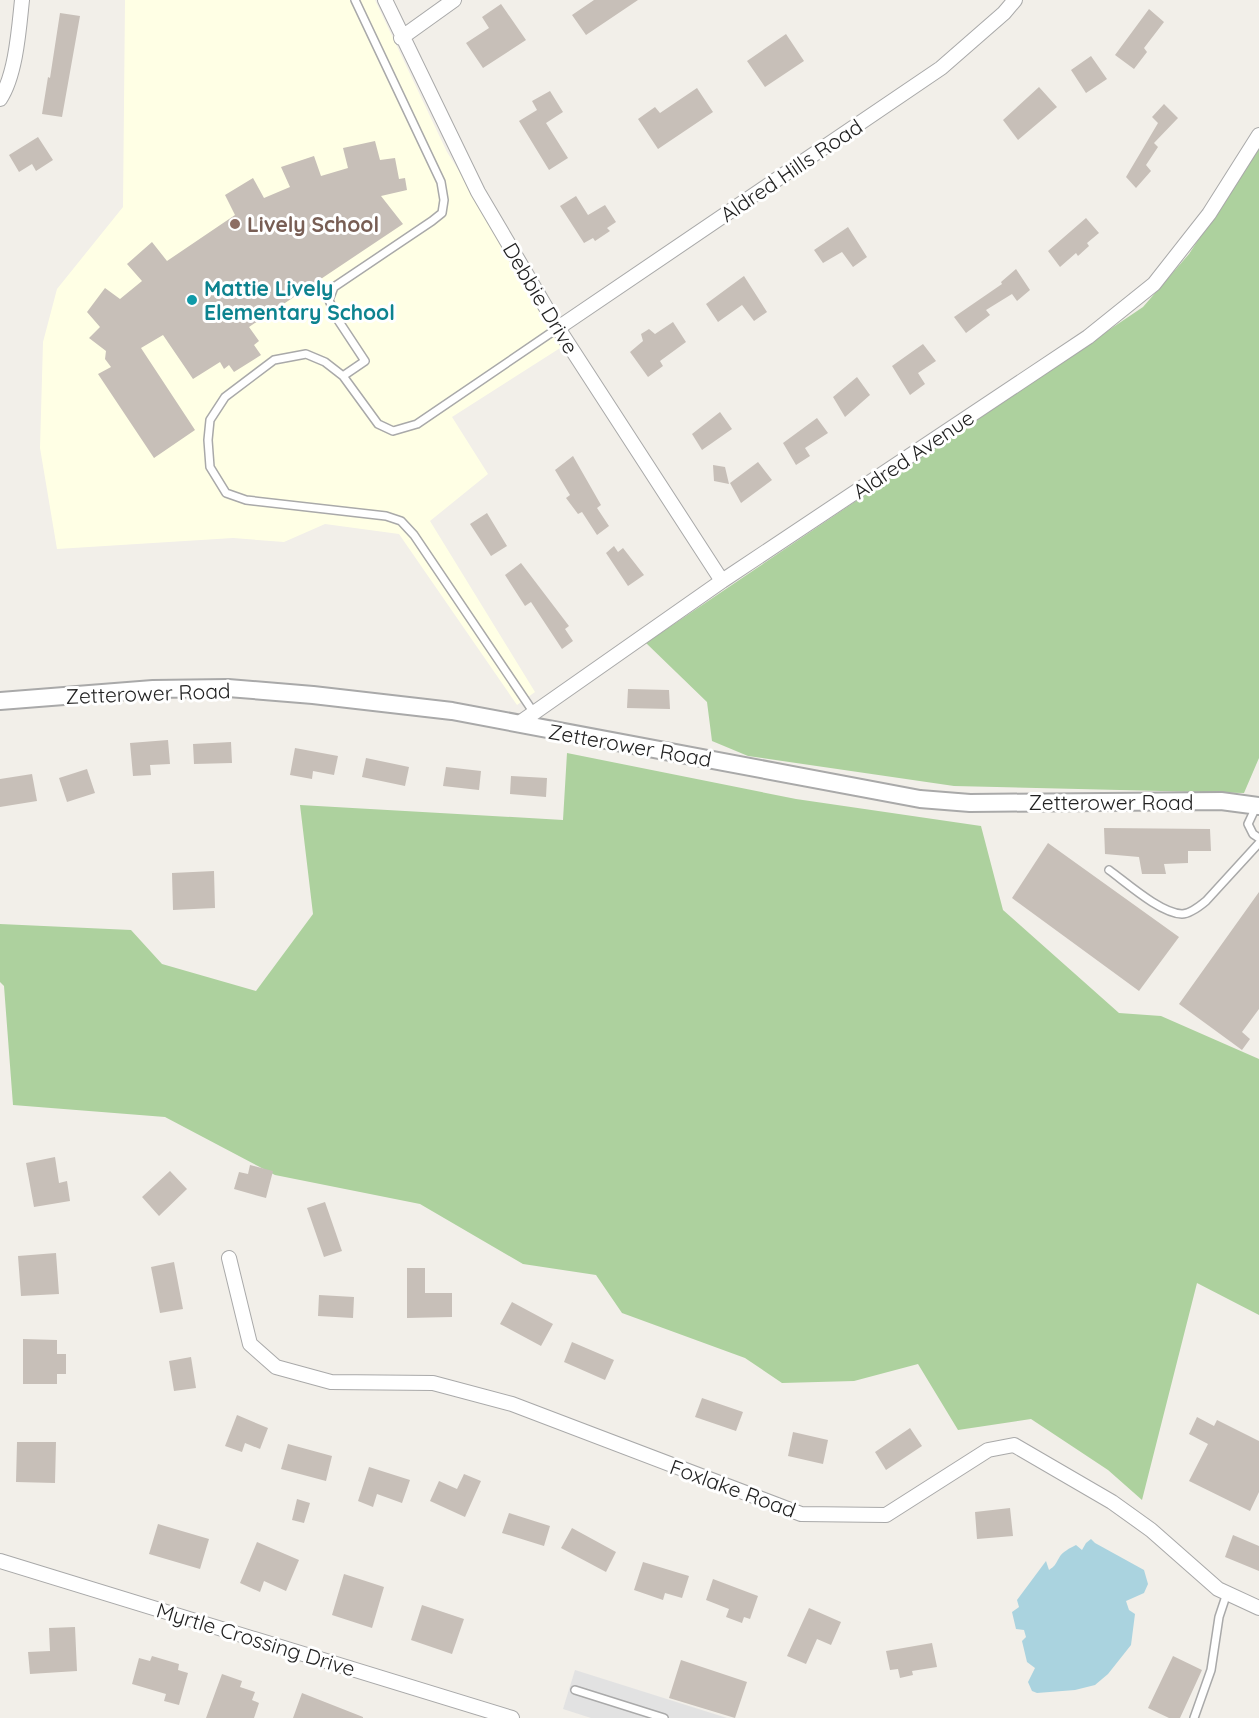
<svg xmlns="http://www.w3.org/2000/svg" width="1259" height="1718" font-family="Quicksand,sans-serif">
	<rect width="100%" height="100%" fill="#f2efe9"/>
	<path fill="#ffffe5" d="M125,0H375L447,152L568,343L452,417L488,474L430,521L535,692L517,705L399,534L325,524L284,542L233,538L57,549L40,448L43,342L57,289L123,207Z"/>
	<path fill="#add19e" d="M1259,143V758L1244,793L954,786L748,756L712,741L707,702L646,643L1143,307L1189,254L1244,170Z
		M567,753L796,799L981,826L1003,910L1119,1013L1161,1016L1259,1059V1315L1197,1283L1142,1500L1108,1470L1031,1419L958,1430L918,1364L854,1381L782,1383L745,1358L622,1313L596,1275L523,1264L420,1204L275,1175L165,1117L13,1105L4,986L0,982V924L131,930L162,964L256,991L313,914L300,805L563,820Z"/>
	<path fill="#e2e2e2" d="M575,1670L727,1718H591L563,1709Z"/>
	<path fill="#aad3df" d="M1091,1539L1095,1543L1144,1570L1148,1584L1144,1593L1126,1601L1129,1610L1135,1614L1131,1645L1108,1674L1095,1685L1075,1690L1037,1693L1032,1691L1028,1682L1035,1668L1027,1662L1022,1641L1026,1637L1024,1630L1016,1629L1012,1612L1019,1607L1017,1600L1046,1561L1049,1570C1055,1566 1055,1565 1059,1558C1062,1552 1070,1548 1076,1545L1082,1550L1086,1543Z"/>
	<path fill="#c7bfb8" d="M594,0H638L586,35L572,15Z
		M501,4L526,40L483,68L466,43L489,28L482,17Z
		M1149,9L1164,22L1144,48L1147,52L1134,69L1115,55Z
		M60,13L80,16L62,117L42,114L48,77L50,78Z
		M786,34L804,61L765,87L747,61Z
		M1091,56L1107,79L1086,93L1071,70Z
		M1039,87L1057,107L1018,140L1003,120Z
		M697,88L713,112L658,149L638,119L655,107L660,113Z
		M550,91L563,112L546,123L568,158L549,170L519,121L537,110L532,101Z
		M1164,104L1178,118L1154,143L1158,147L1146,165L1151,171L1136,188L1126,177L1158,123L1152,117Z
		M38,137L53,160L36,171L32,164L19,172L9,155Z
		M375,141L380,160L395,158L399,179L405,178L407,190L381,196L403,224L249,327L259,341L254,345L261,355L234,372L229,365L224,369L220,362L193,379L163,335L141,348L195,430L154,458L98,374L111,367L105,359L106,351L89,338L100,327L87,312L105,288L120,299L142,281L127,264L152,242L167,261L235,215L225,195L253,178L264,198L290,187L281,167L314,156L321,176L348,168L343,148Z
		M576,196L588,215L605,205L616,222L607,228L610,231L595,241L593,238L584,243L560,206Z
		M1086,218L1099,233L1087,243L1089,246L1078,256L1076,253L1060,267L1048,251Z
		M848,227L867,257L853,267L842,252L823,263L814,250Z
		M1016,269L1030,290L1017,301L1012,294L986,310L990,315L966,333L954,317L1002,284L1001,282Z
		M744,276L767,312L754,321L742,305L718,322L706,304Z
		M673,322L686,342L660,361L663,366L648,377L630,352L643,341L641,334L649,329L655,334Z
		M923,344L936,361L918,373L925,384L910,395L892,366Z
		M857,377L870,395L845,417L833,397Z
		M720,412L732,429L702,450L692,434Z
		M817,418L828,433L805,448L810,456L796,465L783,443Z
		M573,456L601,505L597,508L609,526L597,535L582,512L578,514L566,498L570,495L555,470Z
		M758,462L772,480L741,503L730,483Z
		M713,465L725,467L729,484L714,481Z
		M487,513L507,546L491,556L470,524Z
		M614,546L618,552L623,548L644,575L628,586L606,553Z
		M521,563L569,626L565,629L573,641L562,649L531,602L525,606L505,575Z
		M628,689L669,690L670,709L627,708Z
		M168,740L170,764L150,765L151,775L133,776L130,743Z
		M231,742L232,763L194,764L193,744Z
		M295,748L338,756L334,775L313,771L312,779L290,775Z
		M366,758L409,767L405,786L362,777Z
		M446,767L481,771L479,790L443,786Z
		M87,769L95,793L67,802L59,778Z
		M32,774L37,801L0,807V779Z
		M511,776L547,778L546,797L510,794Z
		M1104,828L1210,829L1211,851H1188V863L1164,864L1166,874H1142L1139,857L1105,854Z
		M1048,843L1179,937L1139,991L1012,898Z
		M214,871L215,908L173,910L172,873Z
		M1259,892V1009L1242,1032L1250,1039L1242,1050L1179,1004Z
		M55,1157L59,1183L67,1181L70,1201L34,1207L26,1163Z
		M250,1165L273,1171L266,1198L234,1189L239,1172L248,1174Z
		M170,1171L187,1189L159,1216L142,1197Z
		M325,1202L342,1251L324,1257L307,1208Z
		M56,1253L59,1294L21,1296L18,1256Z
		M174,1262L183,1309L160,1313L151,1267Z
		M407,1268H425V1293H452V1317L407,1318Z
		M319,1295L354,1297L353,1318L318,1316Z
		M512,1302L553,1324L541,1346L500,1324Z
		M23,1339L57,1340V1354H66V1374H57V1384H23Z
		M572,1342L614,1360L605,1380L564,1362Z
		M191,1357L196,1388L174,1391L169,1361Z
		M702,1398L743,1412L736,1431L695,1417Z
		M237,1415L268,1428L260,1449L245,1443L242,1452L225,1446Z
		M1197,1417L1214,1426L1217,1420L1259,1441V1492L1250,1511L1189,1481L1208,1444L1189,1434Z
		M910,1428L922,1446L886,1470L875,1452Z
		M793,1432L828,1440L823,1464L788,1456Z
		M17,1442H56L55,1483L16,1482Z
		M288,1444L332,1456L326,1481L281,1469Z
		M369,1467L410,1480L402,1503L377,1494L373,1507L358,1501Z
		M464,1474L481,1481L465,1517L430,1501L439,1481L457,1489Z
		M297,1499L310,1503L304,1523L292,1520Z
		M1010,1508L1013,1536L977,1539L975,1512Z
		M509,1513L550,1526L544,1546L502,1533Z
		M158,1524L209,1539L200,1569L149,1554Z
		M572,1528L616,1552L606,1572L561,1548Z
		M1233,1535L1259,1546V1571L1225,1557Z
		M257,1542L299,1560L286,1591L264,1581L260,1592L240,1583Z
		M643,1562L689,1576L682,1598L665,1593L663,1600L634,1590Z
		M344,1574L384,1587L372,1628L332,1615Z
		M713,1579L758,1596L750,1619L744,1617L742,1623L726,1617L729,1609L706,1600Z
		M422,1605L464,1619L452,1654L411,1640Z
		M809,1608L841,1622L831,1645L817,1639L806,1664L787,1656Z
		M75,1627L77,1671L30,1674L28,1652L50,1651L49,1628Z
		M932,1643L937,1667L912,1671L913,1675L900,1678L898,1669L890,1670L886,1651Z
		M152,1656L179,1664L178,1670L188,1673L179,1705L164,1701L166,1694L132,1684L139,1658L150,1661Z
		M1173,1656L1202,1670L1180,1718H1169L1148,1708Z
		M681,1660L747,1682L735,1718L669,1698Z
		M222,1674L242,1681L240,1687L255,1692L252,1700L259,1703L254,1718H206Z
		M302,1693L363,1717V1718H293Z"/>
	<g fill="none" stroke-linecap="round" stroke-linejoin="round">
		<g stroke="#a9a9a9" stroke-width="10">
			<path id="service" d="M343,376L365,361L336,317L329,300L334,287L432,221L442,213L444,200L441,182L355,0
				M534,713L414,535L401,521L386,516L246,500L226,493L210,467L208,440L210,420L225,397L274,360L306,354L325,362L343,376L378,424L393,431L417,424L558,328
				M1256,807L1248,824L1253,834L1259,838
				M1109,870C1127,883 1160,913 1182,914C1190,914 1200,906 1206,901L1259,843
				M575,1690L664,1718
				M1194,1718L1211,1670L1219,1617L1227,1593"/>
		</g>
		<g stroke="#a9a9a9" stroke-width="16">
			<path id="minor" d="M385,0L478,192L558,328L722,581
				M401,38L454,0
				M0,99C16,75 19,28 22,0
				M558,328L941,68L1004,13L1015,0
				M518,724L722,581L1088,337L1154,284L1209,214L1259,135
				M229,1258L250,1344L276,1367L331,1382L433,1383L512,1404L801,1514L886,1515L988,1450L1014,1445L1112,1502L1151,1530L1218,1589L1259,1608
				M0,1561L512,1718"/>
		</g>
		<g stroke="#a9a9a9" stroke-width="20">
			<path id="tertiary" d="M0,701L153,689L228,688L313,695L452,711L920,799L970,803L1221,801L1259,806"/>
		</g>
		<use href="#service" stroke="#fff" stroke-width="7"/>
		<use href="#minor" stroke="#fff" stroke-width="14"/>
		<use href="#tertiary" stroke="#fff" stroke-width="16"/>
	</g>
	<circle fill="#8d6e63" stroke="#fff" stroke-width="2" cx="235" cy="224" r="6"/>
	<circle fill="#0f9aa8" stroke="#fff" stroke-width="2" cx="192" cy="300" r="6"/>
	<g text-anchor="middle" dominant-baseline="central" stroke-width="6" stroke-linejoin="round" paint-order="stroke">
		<g font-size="21" fill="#222" stroke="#fff">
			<text transform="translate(791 170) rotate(-34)">Aldred Hills Road</text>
			<text transform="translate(541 298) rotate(59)">Debbie Drive</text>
			<text transform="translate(913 454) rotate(-34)">Aldred Avenue</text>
			<text transform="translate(148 693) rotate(-2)">Zetterower Road</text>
			<text transform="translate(630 745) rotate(10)">Zetterower Road</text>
			<text x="1111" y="802">Zetterower Road</text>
			<text transform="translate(733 1488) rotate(20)">Foxlake Road</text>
			<text transform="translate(256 1639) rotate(17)">Myrtle Crossing Drive</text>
		</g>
		<g font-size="21" font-weight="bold" fill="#785e54" stroke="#fff" text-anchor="start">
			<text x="247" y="224">Lively School</text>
		</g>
		<g font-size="21" font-weight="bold" fill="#0d838f" stroke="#fff" text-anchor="start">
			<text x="204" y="288">Mattie Lively<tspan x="204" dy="24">Elementary School</tspan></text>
		</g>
	</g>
</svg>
